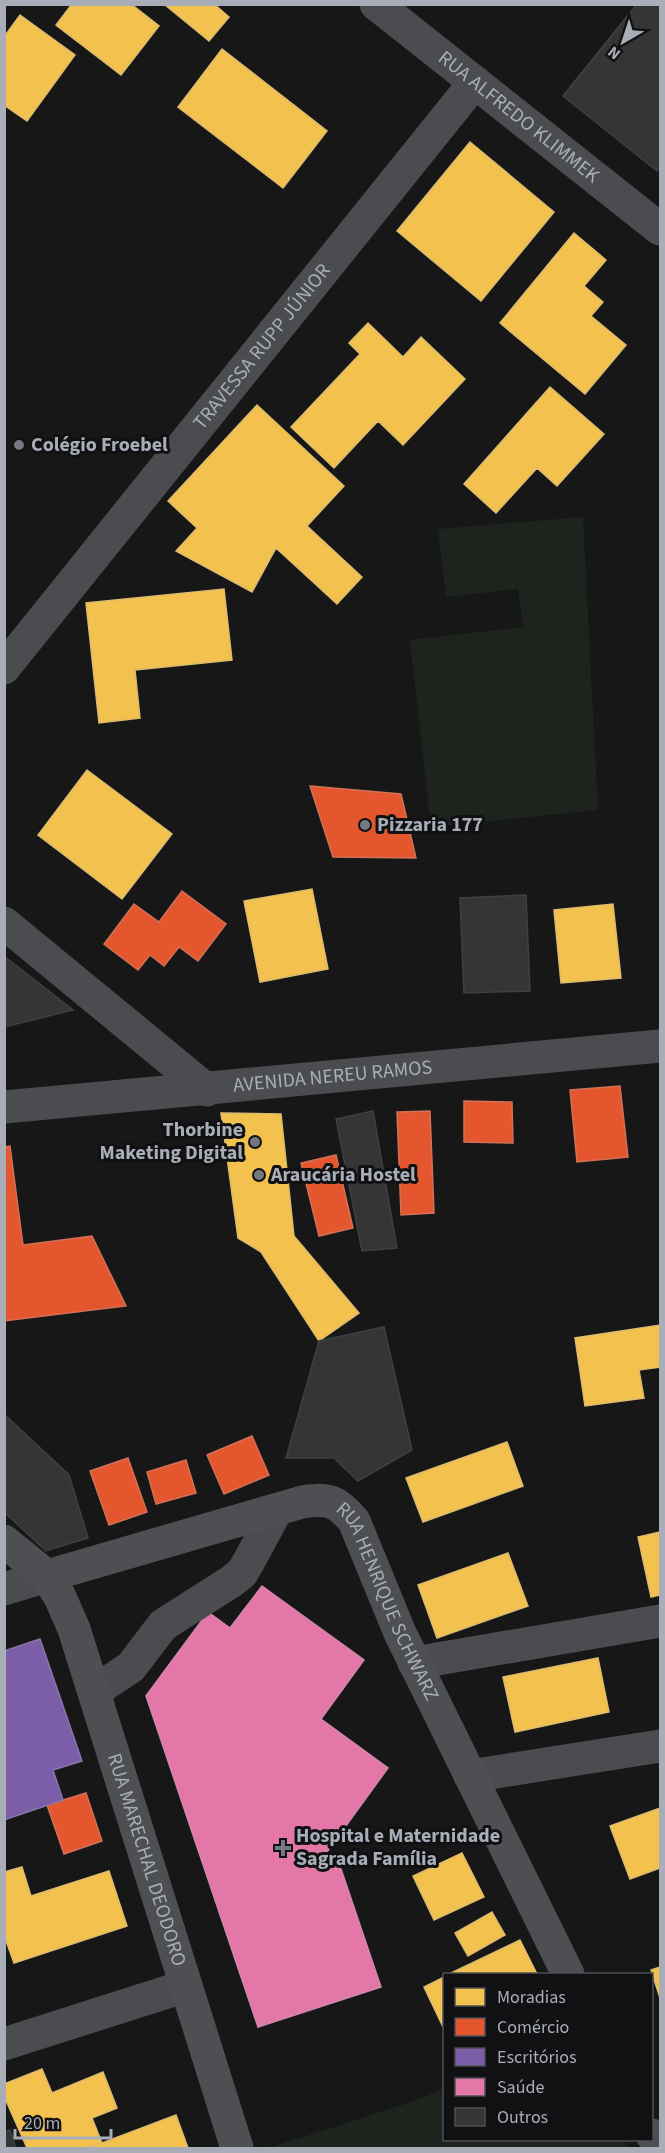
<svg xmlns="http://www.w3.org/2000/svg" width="665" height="2153" font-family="'Source Sans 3',sans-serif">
	<rect width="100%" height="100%" fill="#171717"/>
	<path fill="#1d241e" d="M583,517L598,810L431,827L410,640L523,627L518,589L446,597L438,529Z
		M444,2088V2140H624L628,2148H268L415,2101Z"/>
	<path fill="#f2c14e" stroke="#dcbb6e" stroke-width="1.5" d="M72,4H131L159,26L121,75L56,25Z
		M164,4H214L229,17L209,41Z
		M20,15L75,55L27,121L4,105V37Z
		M222,49L327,131L283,188L178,107Z
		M470,142L554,212L481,301L397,231Z
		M574,233L606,260L584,286L603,302L591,316L626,345L585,394L500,323Z
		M368,323L403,357L421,337L465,379L403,445L378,421L334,468L291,427L360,354L349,343Z
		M550,387L604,434L557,486L537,468L496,513L464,484Z
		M257,405L344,486L307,526L362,577L337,604L276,548L252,592L176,551L197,528L168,501Z
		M224,589L232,660L135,670L140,718L99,723L86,603Z
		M87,770L172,834L122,899L38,835Z
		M312,889L328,969L260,982L244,901Z
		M613,904L621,978L561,983L554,910Z
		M221,1113L281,1114L294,1236L359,1313L319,1341L261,1252L238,1238Z
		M660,1325V1367L639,1370L644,1398L585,1406L575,1338Z
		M507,1442L523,1486L423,1522L406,1478Z
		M660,1532V1595L651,1597L638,1537Z
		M508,1553L528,1606L437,1638L418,1585Z
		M598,1658L609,1712L515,1732L503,1677Z
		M660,1808V1868L630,1879L610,1826Z
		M462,1853L484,1897L434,1920L413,1876Z
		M22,1867L31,1896L109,1871L127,1926L14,1963L4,1935V1872Z
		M492,1912L505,1935L468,1956L455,1933Z
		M520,1940L537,1974H449Z
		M660,1967V1998L651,1970Z
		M444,1977V2029L424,1987Z
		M42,2069L52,2093L103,2072L117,2108L92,2118L102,2143L86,2148H27L4,2096V2084Z
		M176,2115L188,2148H86L102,2143Z"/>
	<path fill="#e4572e" stroke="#d27157" stroke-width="1.5" d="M310,786L401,794L416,858L333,857Z
		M182,891L226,924L198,961L179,947L164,966L150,955L138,970L104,944L134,904L159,922Z
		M620,1086L628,1157L577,1162L570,1090Z
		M464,1101L512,1102L513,1143L464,1142Z
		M430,1111L434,1213L401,1215L397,1112Z
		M10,1146L23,1245L92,1236L126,1306L4,1321V1147Z
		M336,1155L353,1228L319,1236L301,1163Z
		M252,1436L269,1475L224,1494L207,1455Z
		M128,1458L147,1512L109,1525L90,1471Z
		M186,1460L196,1493L156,1504L147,1472Z
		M86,1793L102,1841L64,1854L47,1805Z"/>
	<path fill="#7b5ea7" stroke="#8876ac" stroke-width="1.5" d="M40,1639L82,1761L53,1770L63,1800L4,1820V1651Z"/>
	<path fill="#e377a8" stroke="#d187ad" stroke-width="1.5" d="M262,1586L364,1660L321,1719L388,1768L324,1856L341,1869L381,1987L258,2027L146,1696L208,1612L230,1628Z"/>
	<path fill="#353536" stroke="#3f4043" stroke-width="1.5" d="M637,4H660V167L657,171L563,96Z
		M526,895L530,991L464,993L460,898Z
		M4,956L73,1010L4,1027Z
		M373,1111L397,1248L362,1251L336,1119Z
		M384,1327L412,1450L358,1481L334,1458H286L319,1341Z
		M4,1414L69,1475L88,1538L46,1551L4,1512Z
		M10,2130L16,2148H4V2132Z"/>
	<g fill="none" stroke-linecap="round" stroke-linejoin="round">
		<g stroke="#4b4c50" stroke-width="33">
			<path id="s1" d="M376,4L660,229"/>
			<path id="s2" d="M4,668L475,82"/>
			<path d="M4,923L207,1090"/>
			<path id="s3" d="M4,1107L660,1046"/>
			<path d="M4,1589L47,1576"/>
			<path d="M414,1663L660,1621"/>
			<path d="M95,1691L131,1667L163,1625L232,1581L242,1573L249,1561L276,1511"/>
			<path d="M470,1776L660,1746"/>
			<path d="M4,2044L186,1986"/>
		</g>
		<g stroke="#4d4f52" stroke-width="33">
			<path id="s4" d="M4,1541L47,1576L60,1597L74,1629L237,2148"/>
			<path id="s5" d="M47,1576L302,1502C329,1498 336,1500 354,1521L400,1633L568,1974"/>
			<path d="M652,2135L660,2144"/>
		</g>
	</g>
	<g fill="#757880" stroke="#111113" stroke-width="2">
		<circle cx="19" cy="445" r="6"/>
		<circle cx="365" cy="825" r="6"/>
		<circle cx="255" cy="1142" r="6"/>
		<circle cx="259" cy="1175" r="6"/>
		<path d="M280 1839h6v6h6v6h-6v6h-6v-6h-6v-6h6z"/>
	</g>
	<g text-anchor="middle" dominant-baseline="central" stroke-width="6" stroke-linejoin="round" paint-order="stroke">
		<g font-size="20" fill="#a8adb8" stroke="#111113">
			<text stroke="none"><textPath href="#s1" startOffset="182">RUA ALFREDO KLIMMEK</textPath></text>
			<text stroke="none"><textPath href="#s2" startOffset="412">TRAVESSA RUPP JÚNIOR</textPath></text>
			<text stroke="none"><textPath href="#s3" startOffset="330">AVENIDA NEREU RAMOS</textPath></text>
			<text stroke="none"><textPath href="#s5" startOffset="412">RUA HENRIQUE SCHWARZ</textPath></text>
			<text stroke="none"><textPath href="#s4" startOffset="357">RUA MARECHAL DEODORO</textPath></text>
		</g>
		<g font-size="20" font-weight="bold" fill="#a8adb8" stroke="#111113" text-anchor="start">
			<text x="31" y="445">Colégio Froebel</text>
			<text x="377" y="825">Pizzaria 177</text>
			<text x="243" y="1130" text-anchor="end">Thorbine<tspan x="243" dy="23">Maketing Digital</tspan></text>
			<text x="271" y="1175">Araucária Hostel</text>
			<text x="296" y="1836">Hospital e Maternidade<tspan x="296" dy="23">Sagrada Família</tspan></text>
		</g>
	</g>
	<rect width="665" height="2153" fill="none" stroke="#a8adb8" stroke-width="12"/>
	<rect x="443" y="1973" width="210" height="168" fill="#111113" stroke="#4d4f55" stroke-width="1.5"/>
	<rect x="455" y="1988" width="30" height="18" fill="#f2c14e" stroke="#4d4f55" stroke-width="1.5"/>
	<text x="497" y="2003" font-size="18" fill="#a8adb8">Moradias</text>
	<rect x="455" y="2018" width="30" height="18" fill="#e4572e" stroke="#4d4f55" stroke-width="1.5"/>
	<text x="497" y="2033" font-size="18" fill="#a8adb8">Comércio</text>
	<rect x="455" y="2048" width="30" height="18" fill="#7b5ea7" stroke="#4d4f55" stroke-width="1.5"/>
	<text x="497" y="2063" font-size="18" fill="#a8adb8">Escritórios</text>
	<rect x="455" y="2078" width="30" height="18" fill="#e377a8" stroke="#4d4f55" stroke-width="1.5"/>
	<text x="497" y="2093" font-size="18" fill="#a8adb8">Saúde</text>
	<rect x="455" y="2108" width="30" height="18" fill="#353536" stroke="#4d4f55" stroke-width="1.5"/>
	<text x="497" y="2123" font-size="18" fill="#a8adb8">Outros</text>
	<g transform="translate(623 42) rotate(219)" stroke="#111113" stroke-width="4.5" paint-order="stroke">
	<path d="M0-4.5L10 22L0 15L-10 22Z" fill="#a8adb8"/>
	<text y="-9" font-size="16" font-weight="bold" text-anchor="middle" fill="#a8adb8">N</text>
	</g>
	<path d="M15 2129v9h96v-9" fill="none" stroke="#a8adb8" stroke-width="3"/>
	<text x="24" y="2129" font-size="18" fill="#a8adb8" stroke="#111113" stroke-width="4.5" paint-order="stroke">20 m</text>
</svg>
